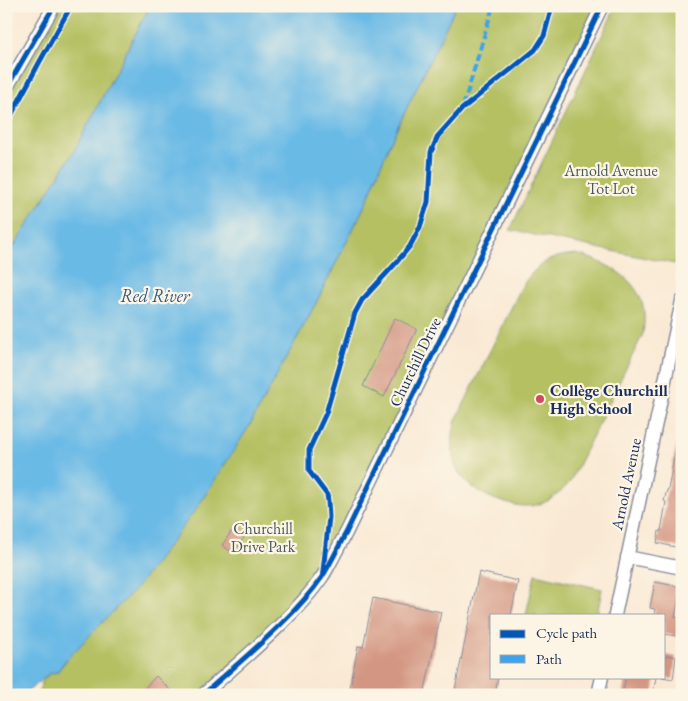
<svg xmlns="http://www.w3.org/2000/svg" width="688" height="701" font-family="'EB Garamond',serif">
	<rect width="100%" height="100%" fill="#fcf5e5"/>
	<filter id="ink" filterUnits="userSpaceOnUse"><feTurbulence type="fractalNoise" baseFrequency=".02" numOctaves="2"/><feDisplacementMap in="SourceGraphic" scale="10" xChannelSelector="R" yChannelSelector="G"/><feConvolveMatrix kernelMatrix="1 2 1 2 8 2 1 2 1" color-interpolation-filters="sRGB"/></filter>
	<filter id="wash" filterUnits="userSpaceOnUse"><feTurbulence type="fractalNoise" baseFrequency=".0096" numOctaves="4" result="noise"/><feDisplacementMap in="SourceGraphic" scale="20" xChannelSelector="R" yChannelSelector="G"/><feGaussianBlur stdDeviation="1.12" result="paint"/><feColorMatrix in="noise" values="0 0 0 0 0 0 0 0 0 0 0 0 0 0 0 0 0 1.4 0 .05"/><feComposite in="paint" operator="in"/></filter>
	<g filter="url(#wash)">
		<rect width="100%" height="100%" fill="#f9e9d4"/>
		<path fill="#b4c062" stroke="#687860" d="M55,6H150L73,153L6,259V93Z
			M456,6H602L323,576L203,695H38C41,683 43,674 57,672L233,448L250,425L316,303L367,201L389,145Z
			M616,6H682V235L675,264L510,230Z
			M576,254C603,261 636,276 643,306C645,315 644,325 643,334L570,482C561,492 551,502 536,505C511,511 464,491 455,465C450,450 452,435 456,420L521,288C536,265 548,256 576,254Z
			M535,574L602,589L597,615H526Z"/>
		<path fill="#6bbae6" stroke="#4374a2" d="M150,6H456L389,145L367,201L316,303L250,425L197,508L137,587L65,661L57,672L50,673L23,695H6V259L73,153Z"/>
		<g id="blocks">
			<path fill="#d39682" d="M395,318L417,329L384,397L363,386Z
				M677,441L682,442V540L680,548L657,543L659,531H661L666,502L664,501L667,490H668Z
				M237,524L248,532L233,553L222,545Z
				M479,572L518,581L511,615H492V677H498L495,695H454Z
				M655,582L681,587L675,617L682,618V637L664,634V615H654L655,609L650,608Z
				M373,598L441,612L424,695L349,694L358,646L363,647Z
				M666,655L676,657L673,679L662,677H664Z
				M156,676L175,695H150L144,689Z
				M626,677H656L653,695H622Z"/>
		</g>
	</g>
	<g filter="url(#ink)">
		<use href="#blocks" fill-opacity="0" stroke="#8a8c99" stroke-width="1"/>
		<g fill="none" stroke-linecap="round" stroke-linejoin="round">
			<g stroke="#8a8c99" stroke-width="15">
				<path id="minor" d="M6,89L54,6
					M627,557L682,568
					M615,615L682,301
					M203,695C241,660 293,619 322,577C331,563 338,547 346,533L602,6
					M598,695L602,677"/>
			</g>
			<use href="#minor" stroke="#fff" stroke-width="12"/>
			<path stroke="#3da3ed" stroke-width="4" stroke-dasharray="8 4" stroke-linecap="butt" d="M463,107L493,6"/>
			<g stroke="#fcf5e5" stroke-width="8">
				<path id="cycleway" d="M6,89L54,6
					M6,125L39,63L71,6
					M323,571L329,517L328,501L327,495L309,471V450L326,413L355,313L362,300L396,263L410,246L420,227L428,202L431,152L438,136L462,109L535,50L544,36L552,6
					M203,695C241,660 293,619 322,577C331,563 338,547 346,533L602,6"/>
			</g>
			<use href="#cycleway" stroke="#0057b8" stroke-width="5"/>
		</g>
	</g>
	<circle fill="#d1495b" stroke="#fcf5e5" stroke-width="2" cx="540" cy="399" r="5"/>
	<g text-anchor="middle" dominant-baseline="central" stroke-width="4.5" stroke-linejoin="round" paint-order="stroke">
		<g font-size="16" fill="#495a5f" stroke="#fcf5e5">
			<text x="611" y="170">Arnold Avenue<tspan x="611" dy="18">Tot Lot</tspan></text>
			<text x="263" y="528">Churchill<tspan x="263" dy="18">Drive Park</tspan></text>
		</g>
		<g font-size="16" fill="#1b2f5e" stroke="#fcf5e5">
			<text transform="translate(415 362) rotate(-64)">Churchill Drive</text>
			<text transform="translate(626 484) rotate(-78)">Arnold Avenue</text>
		</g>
		<g font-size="16" font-weight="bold" fill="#1b2f5e" stroke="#fcf5e5" text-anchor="start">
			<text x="550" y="390">Collège Churchill<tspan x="550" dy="18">High School</tspan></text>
		</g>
		<g font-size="18" font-style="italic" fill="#335987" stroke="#fcf5e5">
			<text x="155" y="295">Red River</text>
		</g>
	</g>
	<rect width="688" height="701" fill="none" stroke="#fcf5e5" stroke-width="25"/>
	<rect x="490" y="614" width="175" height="65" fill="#fcf5e5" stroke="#a2a6af"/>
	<rect x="500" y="630" width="25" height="8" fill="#0057b8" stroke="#a2a6af"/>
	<text x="536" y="638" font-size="15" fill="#1b2f5e">Cycle path</text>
	<rect x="500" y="655" width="25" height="8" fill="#3da3ed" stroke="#a2a6af"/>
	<text x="536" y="664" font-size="15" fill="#1b2f5e">Path</text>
</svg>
